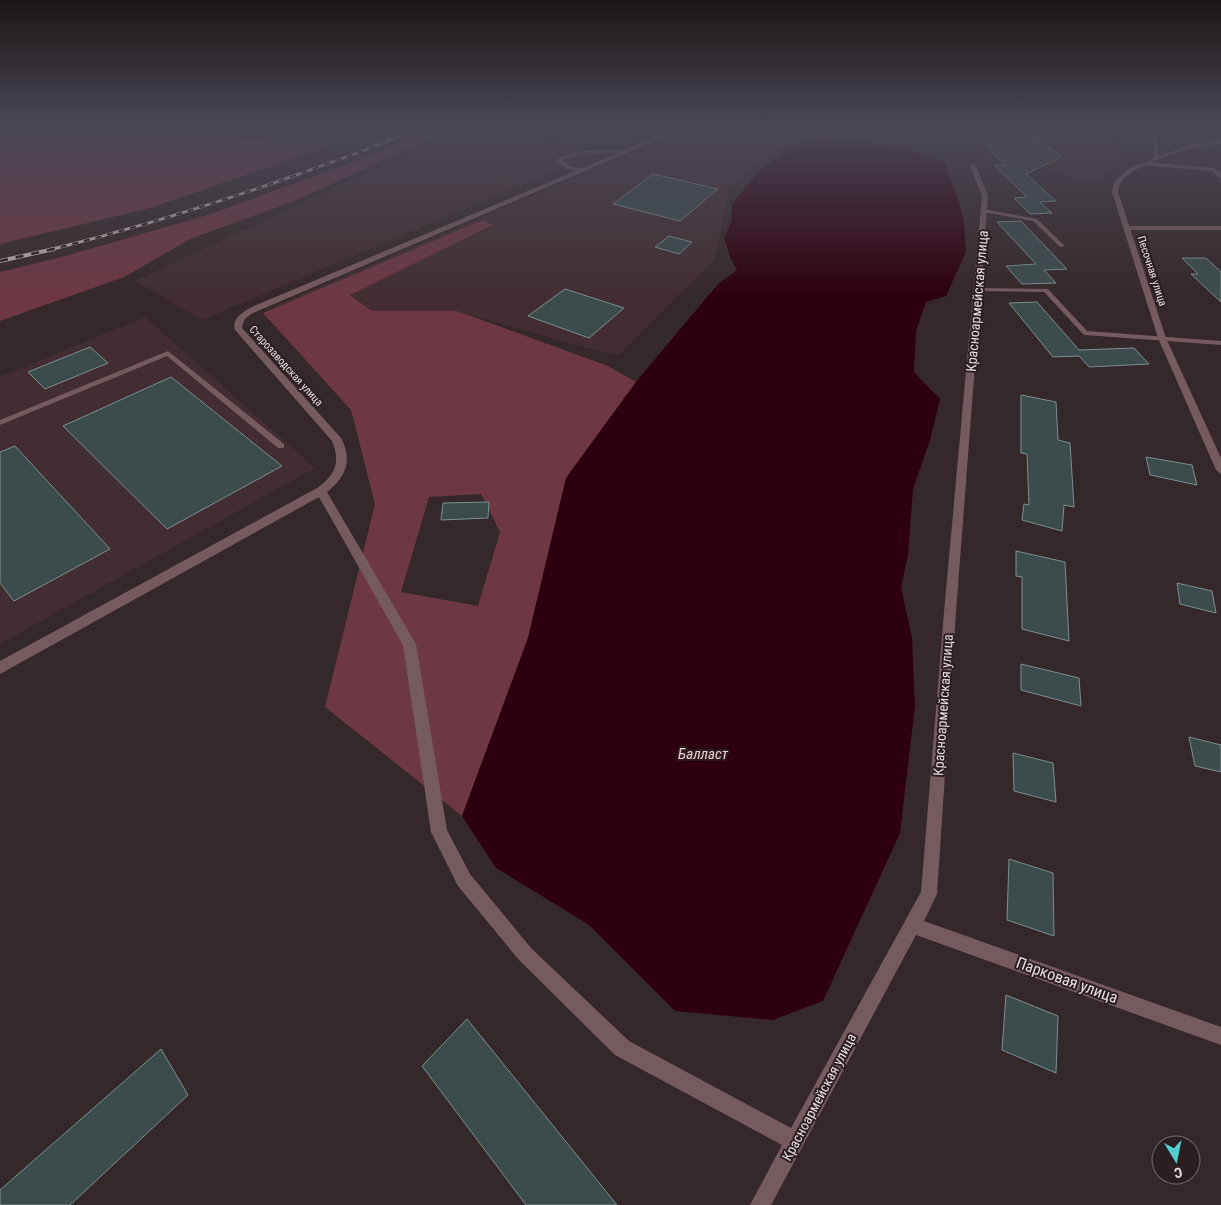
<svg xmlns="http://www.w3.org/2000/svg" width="1221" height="1205" font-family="'Roboto Condensed',sans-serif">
	<rect width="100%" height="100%" fill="#35282a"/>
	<path fill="#422e32" d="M173,128H368L350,143Z
		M691,128H877L876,138L800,130L730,187L715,259L619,355L597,351L457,311H372L350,294L493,226L483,220L322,289L251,316Z
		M956,128H1094L1128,154L1097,183L1023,162L983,161Z
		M1168,128H1221V139L1181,138Z
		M459,130H508L598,153L202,320L135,281Z
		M145,317L315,468L0,644V377Z"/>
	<path fill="#6d3844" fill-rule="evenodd" d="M0,128H104L330,146L150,208L0,244Z
		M430,128H455L294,201L190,239L124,277L0,321V272L65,256L208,215L367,157Z
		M483,220L493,225L350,295L372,311H457L608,366L636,382L566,478L528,638L462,816L325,707L375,504L351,410L263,313ZM481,494L500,532L478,606L401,592L429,497Z"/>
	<path fill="#2e000f" d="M818,139C857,140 907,146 944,162L960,205L964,224L966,252L946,296L926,302L916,331L914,372L940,399L930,440L913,489L908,555L901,587L912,638L915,706L900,833L823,1001L773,1020L675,1011L589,925L496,868L462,816L528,638L566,478L636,382L718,284L737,270L730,257L724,238L731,223L732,204L760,170L782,154L802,143Z"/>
	<path fill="#3c4c4c" stroke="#7d8f8f" d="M970,128H1023L1036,140H1042L1061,157L1026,174L1056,201L1040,202L1052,213L1030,214L1014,198L1027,197L994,165H1005Z
		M653,174L718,189L680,221L613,204Z
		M1021,221L1067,269L1044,270L1056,283L1022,284L1006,266L1036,264L997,222Z
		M669,236L692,242L679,254L655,247Z
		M1182,258H1206L1221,272V302L1191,274H1198Z
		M565,289L624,308L589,338L528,316Z
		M1037,302L1079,350L1134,348L1149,364L1089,367L1079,356L1053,357L1009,303Z
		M90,347L108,363L45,389L28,372Z
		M171,377L282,466L167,529L63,426Z
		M1021,395L1056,402L1058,440L1070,443L1074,507L1064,505L1062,531L1022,520L1024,504L1029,505L1027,454L1021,453Z
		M15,446L110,549L14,601L0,583V452Z
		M1146,457L1192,465L1197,485L1150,475Z
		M489,502L488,518L441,520L443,503Z
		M1016,551L1065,562L1069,641L1022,629V577L1016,576Z
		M1177,583L1212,591L1216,613L1180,604Z
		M1021,664L1079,678L1081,706L1021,690Z
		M1189,737L1221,745V772L1195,766Z
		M1013,753L1053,763L1056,802L1014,791Z
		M1009,859L1053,873L1054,936L1007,920Z
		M1006,995L1058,1016L1056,1073L1002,1050Z
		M467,1019L617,1205H526L422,1066Z
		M161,1049L188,1095L70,1205H0V1190Z"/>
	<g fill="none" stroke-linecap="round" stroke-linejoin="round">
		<path fill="#755a5f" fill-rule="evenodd" d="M1138,128H1143L1157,139L1159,160L1154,159L1153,140Z
			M581,151H625L627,152L625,153H581L562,160V161L571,167L584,168L582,171L568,169L556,162L558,158Z
			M1143,162L1214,168L1221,174V179L1212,171L1141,165Z
			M984,209L1037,219L1065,246L1060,247L1033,221L982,212L981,211Z
			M1221,226V230H1127L1124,228L1127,226Z
			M978,288L1048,289L1087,331L1221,341V345L1085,335L1083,334L1044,292L976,291V289Z
			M168,351L284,444V448H278L167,356L0,425V420Z"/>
		<path fill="#755a5f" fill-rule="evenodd" d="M673,128H680L627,153L260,310C251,314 243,317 242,328L341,438C353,460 346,477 327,492L416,644L447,830L470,874L531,948L629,1041L791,1128L921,892L944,612L982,196L970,166L973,164L976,166L988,196L956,612L937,894L924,921L1221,1027V1045L916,935L771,1205H750L782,1145L615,1055L519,960L458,886L431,832L403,645L319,497L0,674V661L317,488C335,475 341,463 332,441L235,330C231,318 244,311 254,306L623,151Z
			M1221,140V144C1196,145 1138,161 1122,181C1119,184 1119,188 1118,192L1166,338L1221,458V474L1216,470L1158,338L1112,192L1114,182L1128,169L1187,145Z"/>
		<g stroke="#b9afb0" stroke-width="3">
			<path id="rail-far1" d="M49,250C133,229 215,204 296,175C337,160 378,147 417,128"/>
		</g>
		<g stroke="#b9afb0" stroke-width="4">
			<path id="rail" d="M0,261L54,249"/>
		</g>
		<use href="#rail-far1" stroke="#2b1e20" stroke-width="2" stroke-dasharray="6" stroke-linecap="butt"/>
		<use href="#rail" stroke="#2b1e20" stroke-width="2.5" stroke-dasharray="8" stroke-linecap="butt"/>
	</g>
	<linearGradient id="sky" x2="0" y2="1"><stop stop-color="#1d1617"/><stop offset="0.43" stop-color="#4b4855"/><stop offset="1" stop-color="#4b4855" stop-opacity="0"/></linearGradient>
	<rect width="1221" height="296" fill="url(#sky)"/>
	<g text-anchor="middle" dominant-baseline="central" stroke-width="4" stroke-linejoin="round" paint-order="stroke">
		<g font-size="11" fill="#e7dedf" stroke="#2b1e20">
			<text transform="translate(1152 271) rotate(72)">Песочная улица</text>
			<text transform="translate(286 366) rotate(48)">Старозаводская улица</text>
		</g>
		<g font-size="14" fill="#e7dedf" stroke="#2b1e20">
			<text transform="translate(977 301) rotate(-85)">Красноармейская улица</text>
			<text transform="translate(943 705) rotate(-86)">Красноармейская улица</text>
			<text transform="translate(819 1097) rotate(-62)">Красноармейская улица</text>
		</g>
		<g font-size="15" font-style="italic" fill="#f4ced5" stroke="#2b1e20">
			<text x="703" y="754">Балласт</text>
		</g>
		<g font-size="16" fill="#e7dedf" stroke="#2b1e20">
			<text transform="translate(1067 980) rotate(20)">Парковая улица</text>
		</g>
	</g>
	<g transform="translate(1176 1160) rotate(170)"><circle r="24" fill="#2b1e20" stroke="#766b6c"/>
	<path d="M0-4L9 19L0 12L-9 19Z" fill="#52cdd0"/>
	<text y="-8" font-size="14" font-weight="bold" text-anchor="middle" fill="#e7dedf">С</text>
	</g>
</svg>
